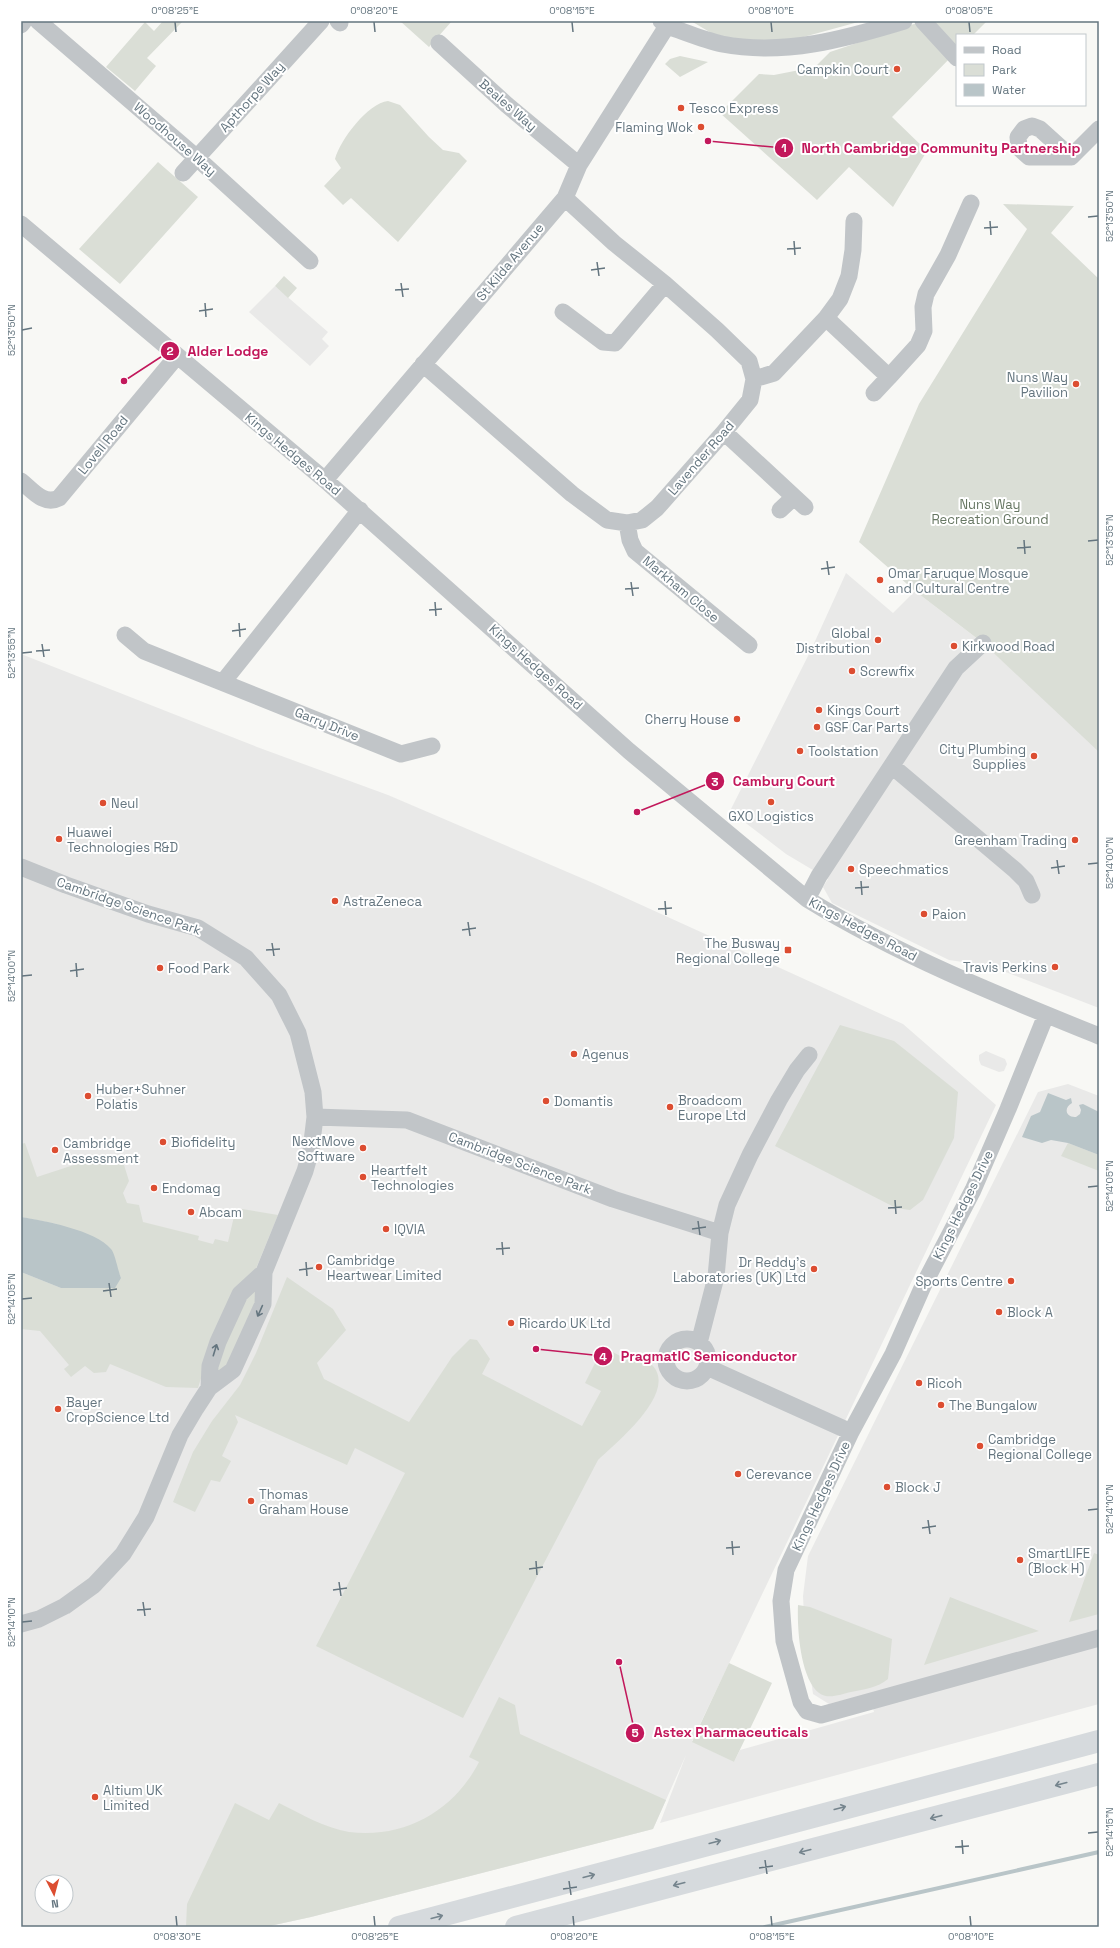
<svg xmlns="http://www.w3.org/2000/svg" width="1120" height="1948" font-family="'Space Grotesk',sans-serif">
	<rect width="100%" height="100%" fill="#f8f8f5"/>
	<path fill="#e9e9e8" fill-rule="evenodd" d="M275,286L328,332L322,339L329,346L310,366L249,312Z
		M846,573L893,613L915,591L983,643L1099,749V1008L985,964L983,965L949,960L832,903L823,887L828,879L786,854L730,811L811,650Z
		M21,654L257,747L388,795L593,883L903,1024L996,1105L692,1741L734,1762L740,1750L874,1712L869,1694L829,1704L813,1694L805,1636L803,1596L808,1556L1038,1092L1068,1084L1099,1096V1704L660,1823L686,1755L653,1829L311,1917L265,1927H21ZM42,1882H66V1906H42Z
		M986,1051L1005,1059L1007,1064L1004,1071L999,1072L981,1065L979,1060V1055Z"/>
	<path fill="#daded6" d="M163,21H183L147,58L156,66L135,91L106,67L145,22L154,31Z
		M400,21H452L429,47Z
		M691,21H862L796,39L750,42L713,34Z
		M923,21H987L973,35H957V51L892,117L927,151L893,207L849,167L817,200L720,113L759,74L774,75L815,67L830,52Z
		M680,56L708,62L680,77L665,64L670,59Z
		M388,101L400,105L429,137L443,150L459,153L467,161L398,242L351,198L343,205L324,186L341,168L335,159C340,140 368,103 388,101Z
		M158,162L198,197L120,284L79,249Z
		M1003,204L1074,206L1051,233L1099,279V752L983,643L915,591L859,542L919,404L1027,229Z
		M284,276L297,288L288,298L275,286Z
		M840,1025L894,1041L958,1092L954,1138L923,1200L910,1210L896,1208L775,1146Z
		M25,1143L37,1177L89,1160L124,1165L129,1181L123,1193L127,1203L139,1205L143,1222L199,1236L198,1240L213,1244L215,1239L228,1242L236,1208L278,1215L255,1271L209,1352L198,1388L166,1387L110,1364L106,1372L94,1373L85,1366L71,1377L64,1369L69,1365L40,1331L21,1329V1272L61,1288L121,1278L116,1267L57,1224L21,1217V1144Z
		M1068,1143L1099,1155V1171L1061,1156Z
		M287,1277L333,1309L346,1330L317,1363L324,1379L409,1422L452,1357L470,1339L477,1340L490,1359L482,1374L582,1426L601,1391L585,1383L603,1347L626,1359L629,1353C639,1355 644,1358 652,1365C679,1392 616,1443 598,1460L463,1718L316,1646L405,1473L355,1448L347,1465L235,1415L238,1422L222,1456L231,1461L220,1482L211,1480L195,1512L173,1502L193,1452L212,1421L240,1385L256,1353Z
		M257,1286L256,1306L231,1361L215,1374L219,1353L243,1298Z
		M1094,1553L1099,1555V1614L1069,1622Z
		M950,1597L960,1601L1039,1631L924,1665Z
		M798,1605L810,1607L892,1639L888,1679C877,1688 865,1689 851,1692C841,1694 828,1700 819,1693C800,1678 797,1628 798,1605Z
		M729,1663L772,1683L734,1762L692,1742Z
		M499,1697L515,1705L520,1734L666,1800L653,1829L311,1917L265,1927H186L187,1904L235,1803L269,1820L279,1803C301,1814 325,1828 349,1832C404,1839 454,1811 479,1762L469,1757Z"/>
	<path fill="#b9c5c8" d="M1048,1093L1066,1100L1071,1098L1072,1103C1063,1108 1066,1118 1076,1117L1080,1114L1081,1110L1079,1105L1083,1104L1099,1112V1155L1068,1143L1051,1140L1042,1143L1022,1137L1031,1116L1040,1112Z
		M21,1217C45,1221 95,1230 111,1249C115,1253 118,1271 121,1278L115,1288H61L21,1272Z"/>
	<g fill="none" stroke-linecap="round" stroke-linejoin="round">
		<path stroke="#b9c5c8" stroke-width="4" d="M765,1927L1099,1852"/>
		<path stroke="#c1c5c8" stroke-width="17" d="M38,21L197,158L310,261
			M338,21L340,23
			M661,21L667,26C685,32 704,40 722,44C784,56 845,39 904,21
			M923,21L957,58
			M21,25L24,21
			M439,43L507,105L579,165
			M1071,157L1040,129L1032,126L1024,129L1018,137L1019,148L1029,157H1071L1099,129
			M183,173L321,21
			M21,224L325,480L629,751L807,899C898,955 1000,996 1099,1036
			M563,312L603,342L615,343L665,284
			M826,318L889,377L918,345L924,331L923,307L926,294L948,255L971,203
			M423,364L572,494L607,520L627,523L642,520L657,508L724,432L750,400L754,379L749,361L717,330L665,284L614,243L565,198
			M754,379L774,373L826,318L840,299L849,276L853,250L854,221
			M874,393L889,377
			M724,432L805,507
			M325,480L565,198L579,165L667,26
			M21,481C32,490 44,506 59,498L177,356
			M780,510L794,497
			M627,523L630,540L635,551L749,645
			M125,635L144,651L401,754L432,746
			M223,682L360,510
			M892,766L1015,870L1026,881L1032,895
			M21,867L66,885L148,914L198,928L246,958L279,995L298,1033L313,1092L315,1117L311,1150L305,1171L264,1272L263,1304L233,1370L209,1388L196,1408L180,1435L146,1517L123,1554L94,1585L65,1606L39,1619L21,1624
			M807,899L819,876L956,668L983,643
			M1046,1015L1008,1109L973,1190L923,1286L893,1354L851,1432L786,1570L781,1601L784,1641L801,1702L807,1711L821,1715L1099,1638
			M315,1117L407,1120L613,1199L720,1233
			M666 1360a21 21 0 1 1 42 0a21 21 0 1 1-42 0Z
			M699,1343L716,1277L720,1233L727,1205L750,1155L779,1100L797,1070L809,1055
			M707,1367L851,1432
			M209,1388L210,1366L218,1342L240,1294L264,1272"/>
		<path stroke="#d6dadd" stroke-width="22" d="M399,1927L1099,1741
			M516,1927L1099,1774"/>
	</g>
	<defs><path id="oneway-shaft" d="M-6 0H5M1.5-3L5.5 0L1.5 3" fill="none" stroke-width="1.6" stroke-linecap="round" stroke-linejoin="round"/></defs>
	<g stroke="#64757f">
		<use href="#oneway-shaft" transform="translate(260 1311) rotate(114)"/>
		<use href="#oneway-shaft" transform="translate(215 1350) rotate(-73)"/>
	</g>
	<g stroke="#75848d">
		<use href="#oneway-shaft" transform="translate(1061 1784) rotate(165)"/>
		<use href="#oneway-shaft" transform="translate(840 1808) rotate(-15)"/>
		<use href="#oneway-shaft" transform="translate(936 1817) rotate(165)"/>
		<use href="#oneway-shaft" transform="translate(715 1842) rotate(-15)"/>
		<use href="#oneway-shaft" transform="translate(805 1851) rotate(165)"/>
		<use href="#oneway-shaft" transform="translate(589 1876) rotate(-15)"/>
		<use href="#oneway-shaft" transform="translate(679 1884) rotate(165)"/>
		<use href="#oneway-shaft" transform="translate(437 1917) rotate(-15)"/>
	</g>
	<path fill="none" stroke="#64757f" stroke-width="1.5" d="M175,22L176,32M374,22L375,32M572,22L573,32M771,22L772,32M969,22L970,32M1088,217L1098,216M990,221L991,235M984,228L998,227M794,241L795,255M787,249L801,248M597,262L599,276M591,270L605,268M401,283L403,297M395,290L409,289M205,303L206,317M199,311L213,309M22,330L32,328M1024,540L1025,554M1088,541L1098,540M1017,548L1031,547M827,561L829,575M821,569L835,567M631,582L633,596M625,589L639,588M435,602L436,616M429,610L442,609M239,623L240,637M232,631L246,629M42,644L44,657M36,651L50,650M22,653L32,652M1057,860L1059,874M1088,864L1098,863M1051,868L1065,866M861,881L862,895M855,888L869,887M665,901L666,915M658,909L672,908M468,922L470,936M462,930L476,928M272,943L274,956M266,950L280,949M76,963L77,977M70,971L84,969M22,976L32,975M1088,1187L1098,1186M895,1200L896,1214M888,1208L902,1207M698,1221L700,1235M692,1229L706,1227M502,1242L503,1255M496,1249L510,1248M306,1262L307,1276M299,1270L313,1268M109,1283L111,1297M103,1291L117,1289M22,1299L32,1298M1088,1510L1098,1509M928,1520L930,1534M922,1528L936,1526M732,1541L733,1555M726,1548L740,1547M536,1561L537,1575M529,1569L543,1567M339,1582L341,1596M333,1590L347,1588M143,1602L145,1616M137,1610L151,1609M22,1622L32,1621M1088,1833L1098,1832M962,1840L963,1854M955,1847L969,1846M765,1860L767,1874M759,1868L773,1866M569,1881L571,1895M563,1889L577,1887M176,1916L177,1926M374,1916L375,1926M573,1916L574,1926M771,1916L772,1926M970,1916L971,1926"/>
	<g fill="#dc4d31" stroke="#fff" stroke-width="1.5">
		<circle cx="897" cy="69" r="4"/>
		<circle cx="681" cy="108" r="4"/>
		<circle cx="701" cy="127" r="4"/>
		<circle cx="1076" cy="384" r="4"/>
		<circle cx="880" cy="580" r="4"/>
		<circle cx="878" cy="640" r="4"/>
		<circle cx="954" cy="646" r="4"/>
		<circle cx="852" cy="671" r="4"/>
		<circle cx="819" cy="710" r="4"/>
		<circle cx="737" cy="719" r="4"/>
		<circle cx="817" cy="727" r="4"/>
		<circle cx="800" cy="751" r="4"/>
		<circle cx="1034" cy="756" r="4"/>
		<circle cx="771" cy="802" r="4"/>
		<circle cx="103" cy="803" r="4"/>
		<circle cx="59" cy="839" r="4"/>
		<circle cx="1075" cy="840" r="4"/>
		<circle cx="851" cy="869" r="4"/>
		<circle cx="335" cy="901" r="4"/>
		<circle cx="924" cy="914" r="4"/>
		<rect x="784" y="946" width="8" height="8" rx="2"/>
		<circle cx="1055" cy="967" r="4"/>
		<circle cx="160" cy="968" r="4"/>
		<circle cx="574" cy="1054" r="4"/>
		<circle cx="88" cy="1096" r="4"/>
		<circle cx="546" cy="1101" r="4"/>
		<circle cx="670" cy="1107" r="4"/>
		<circle cx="163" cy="1142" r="4"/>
		<circle cx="363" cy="1148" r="4"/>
		<circle cx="55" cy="1150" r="4"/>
		<circle cx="363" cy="1177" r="4"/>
		<circle cx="154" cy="1188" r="4"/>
		<circle cx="191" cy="1212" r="4"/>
		<circle cx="386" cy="1229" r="4"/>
		<circle cx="319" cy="1267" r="4"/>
		<circle cx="814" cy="1269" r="4"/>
		<circle cx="1011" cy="1281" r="4"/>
		<circle cx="999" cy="1312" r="4"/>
		<circle cx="511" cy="1323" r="4"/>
		<circle cx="919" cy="1383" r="4"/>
		<circle cx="941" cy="1405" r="4"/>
		<circle cx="58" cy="1409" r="4"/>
		<circle cx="980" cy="1446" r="4"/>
		<circle cx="738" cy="1474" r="4"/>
		<circle cx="887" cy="1487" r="4"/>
		<circle cx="251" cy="1501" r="4"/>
		<circle cx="1020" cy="1560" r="4"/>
		<circle cx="95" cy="1797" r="4"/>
	</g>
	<g text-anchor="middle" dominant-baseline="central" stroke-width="4" stroke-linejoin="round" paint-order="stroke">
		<g font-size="13" fill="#64757f" stroke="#fff" text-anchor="start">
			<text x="889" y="69" text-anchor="end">Campkin Court</text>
			<text x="689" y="108">Tesco Express</text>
			<text x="693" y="127" text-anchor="end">Flaming Wok</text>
			<text x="1068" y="377" text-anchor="end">Nuns Way<tspan x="1068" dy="15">Pavilion</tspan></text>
			<text x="888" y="573">Omar Faruque Mosque<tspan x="888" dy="15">and Cultural Centre</tspan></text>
			<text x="870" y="633" text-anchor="end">Global<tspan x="870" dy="15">Distribution</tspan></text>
			<text x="962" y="646">Kirkwood Road</text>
			<text x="860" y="671">Screwfix</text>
			<text x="827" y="710">Kings Court</text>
			<text x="729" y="719" text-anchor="end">Cherry House</text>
			<text x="825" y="727">GSF Car Parts</text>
			<text x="1026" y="749" text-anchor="end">City Plumbing<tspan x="1026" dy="15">Supplies</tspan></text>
			<text x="808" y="751">Toolstation</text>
			<text x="111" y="803">Neul</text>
			<text x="771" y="816" text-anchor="middle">GXO Logistics</text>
			<text x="67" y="832">Huawei<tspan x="67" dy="15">Technologies R&amp;D</tspan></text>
			<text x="1067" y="840" text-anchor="end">Greenham Trading</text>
			<text x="859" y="869">Speechmatics</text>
			<text x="343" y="901">AstraZeneca</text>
			<text x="932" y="914">Paion</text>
			<text x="780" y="943" text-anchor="end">The Busway<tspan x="780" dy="15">Regional College</tspan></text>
			<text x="1047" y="967" text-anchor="end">Travis Perkins</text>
			<text x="168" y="968">Food Park</text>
			<text x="582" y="1054">Agenus</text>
			<text x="96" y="1089">Huber+Suhner<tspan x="96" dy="15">Polatis</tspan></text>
			<text x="678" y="1100">Broadcom<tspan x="678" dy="15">Europe Ltd</tspan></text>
			<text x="554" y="1101">Domantis</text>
			<text x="355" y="1141" text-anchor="end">NextMove<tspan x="355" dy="15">Software</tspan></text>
			<text x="171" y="1142">Biofidelity</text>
			<text x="63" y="1143">Cambridge<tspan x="63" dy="15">Assessment</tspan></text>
			<text x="371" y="1170">Heartfelt<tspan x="371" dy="15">Technologies</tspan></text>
			<text x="162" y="1188">Endomag</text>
			<text x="199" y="1212">Abcam</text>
			<text x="394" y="1229">IQVIA</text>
			<text x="327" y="1260">Cambridge<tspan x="327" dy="15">Heartwear Limited</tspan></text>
			<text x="806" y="1262" text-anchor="end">Dr Reddy's<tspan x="806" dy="15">Laboratories (UK) Ltd</tspan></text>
			<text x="1003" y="1281" text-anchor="end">Sports Centre</text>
			<text x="1007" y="1312">Block A</text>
			<text x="519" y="1323">Ricardo UK Ltd</text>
			<text x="927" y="1383">Ricoh</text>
			<text x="66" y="1402">Bayer<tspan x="66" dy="15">CropScience Ltd</tspan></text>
			<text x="949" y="1405">The Bungalow</text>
			<text x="988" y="1439">Cambridge<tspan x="988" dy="15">Regional College</tspan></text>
			<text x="746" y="1474">Cerevance</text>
			<text x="895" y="1487">Block J</text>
			<text x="259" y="1494">Thomas<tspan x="259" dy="15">Graham House</tspan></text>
			<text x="1028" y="1553">SmartLIFE<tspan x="1028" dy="15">(Block H)</tspan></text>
			<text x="103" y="1790">Altium UK<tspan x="103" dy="15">Limited</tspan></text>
		</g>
		<g font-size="13" fill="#64757f" stroke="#fff">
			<text transform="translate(252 97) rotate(-48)">Apthorpe Way</text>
			<text transform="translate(508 105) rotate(41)">Beales Way</text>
			<text transform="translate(175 139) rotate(41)">Woodhouse Way</text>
			<text transform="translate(510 262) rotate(-50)">St Kilda Avenue</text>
			<text transform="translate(103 445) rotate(-51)">Lovell Road</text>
			<text transform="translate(293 454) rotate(40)">Kings Hedges Road</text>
			<text transform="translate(701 458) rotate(-49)">Lavender Road</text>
			<text transform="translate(681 589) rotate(40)">Markham Close</text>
			<text transform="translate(536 667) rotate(42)">Kings Hedges Road</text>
			<text transform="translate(327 724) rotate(22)">Garry Drive</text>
			<text transform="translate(129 906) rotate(19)">Cambridge Science Park</text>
			<text transform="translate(863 929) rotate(28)">Kings Hedges Road</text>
			<text transform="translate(520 1163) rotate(21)">Cambridge Science Park</text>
			<text transform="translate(963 1205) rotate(-64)">Kings Hedges Drive</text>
			<text transform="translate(821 1496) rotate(-65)">Kings Hedges Drive</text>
		</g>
		<g font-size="13" fill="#677763" stroke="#fff">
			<text x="990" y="504">Nuns Way<tspan x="990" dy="15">Recreation Ground</tspan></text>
		</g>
	</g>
	<path fill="none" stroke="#c2185b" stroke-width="1.5" d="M708 141L784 148M124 381L170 351M637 812L715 781M536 1349L603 1356M619 1662L635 1733"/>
	<g fill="#c2185b" stroke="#fff" stroke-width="1.5">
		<circle cx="708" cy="141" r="4"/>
		<circle cx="124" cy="381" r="4"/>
		<circle cx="637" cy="812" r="4"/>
		<circle cx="536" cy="1349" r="4"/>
		<circle cx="619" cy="1662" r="4"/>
		<circle cx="784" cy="148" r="10"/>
		<circle cx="170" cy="351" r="10"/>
		<circle cx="715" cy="781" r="10"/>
		<circle cx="603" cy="1356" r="10"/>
		<circle cx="635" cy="1733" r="10"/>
	</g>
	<g font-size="12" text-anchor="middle" font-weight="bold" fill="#fff">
		<text x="784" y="152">1</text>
		<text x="170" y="355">2</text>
		<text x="715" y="786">3</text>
		<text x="603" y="1361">4</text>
		<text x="635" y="1737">5</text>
	</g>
	<g font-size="14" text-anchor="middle" font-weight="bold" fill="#c2185b" stroke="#fff" stroke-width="4" stroke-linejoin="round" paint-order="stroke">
		<text x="941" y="153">North Cambridge Community Partnership</text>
		<text x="228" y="356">Alder Lodge</text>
		<text x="784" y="786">Cambury Court</text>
		<text x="709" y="1361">PragmatIC Semiconductor</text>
		<text x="731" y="1737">Astex Pharmaceuticals</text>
	</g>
	<rect width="1120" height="1948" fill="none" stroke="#ffffff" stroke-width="44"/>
	<rect x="956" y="34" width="130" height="72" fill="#ffffff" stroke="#c1c8cc"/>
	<rect x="964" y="47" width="20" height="6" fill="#c1c5c8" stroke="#c1c8cc"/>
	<text x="992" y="54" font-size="12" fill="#64757f">Road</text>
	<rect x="964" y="64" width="20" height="12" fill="#daded6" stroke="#c1c8cc"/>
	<text x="992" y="74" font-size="12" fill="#64757f">Park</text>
	<rect x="964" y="84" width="20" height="12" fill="#b9c5c8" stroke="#c1c8cc"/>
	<text x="992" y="94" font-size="12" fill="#64757f">Water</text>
	<g transform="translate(54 1894) rotate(174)"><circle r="19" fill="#ffffff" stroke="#c1c8cc"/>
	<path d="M0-3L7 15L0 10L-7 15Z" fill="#dc4d31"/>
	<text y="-6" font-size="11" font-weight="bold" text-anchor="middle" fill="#64757f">N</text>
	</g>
	<rect x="22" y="22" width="1076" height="1904" fill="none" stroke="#64757f" stroke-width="1.5"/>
	<g font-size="10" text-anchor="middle" fill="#64757f">
		<text x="175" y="14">0°08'25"E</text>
		<text x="374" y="14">0°08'20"E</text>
		<text x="572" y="14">0°08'15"E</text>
		<text x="771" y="14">0°08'10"E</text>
		<text x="969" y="14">0°08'05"E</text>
		<text transform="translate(1109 216) rotate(-90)" y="4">52°13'50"N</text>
		<text transform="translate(11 330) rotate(-90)" y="4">52°13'50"N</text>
		<text transform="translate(1109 540) rotate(-90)" y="4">52°13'55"N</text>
		<text transform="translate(11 653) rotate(-90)" y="4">52°13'55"N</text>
		<text transform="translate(1109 863) rotate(-90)" y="4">52°14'00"N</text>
		<text transform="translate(11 976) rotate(-90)" y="4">52°14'00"N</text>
		<text transform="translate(1109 1186) rotate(-90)" y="4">52°14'05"N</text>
		<text transform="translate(11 1299) rotate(-90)" y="4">52°14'05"N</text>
		<text transform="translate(1109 1509) rotate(-90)" y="4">52°14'10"N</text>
		<text transform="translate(11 1622) rotate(-90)" y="4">52°14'10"N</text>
		<text transform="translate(1109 1832) rotate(-90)" y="4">52°14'15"N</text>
		<text x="177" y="1940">0°08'30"E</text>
		<text x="375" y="1940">0°08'25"E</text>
		<text x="574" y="1940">0°08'20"E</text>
		<text x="772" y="1940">0°08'15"E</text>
		<text x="971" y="1940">0°08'10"E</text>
	</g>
</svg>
